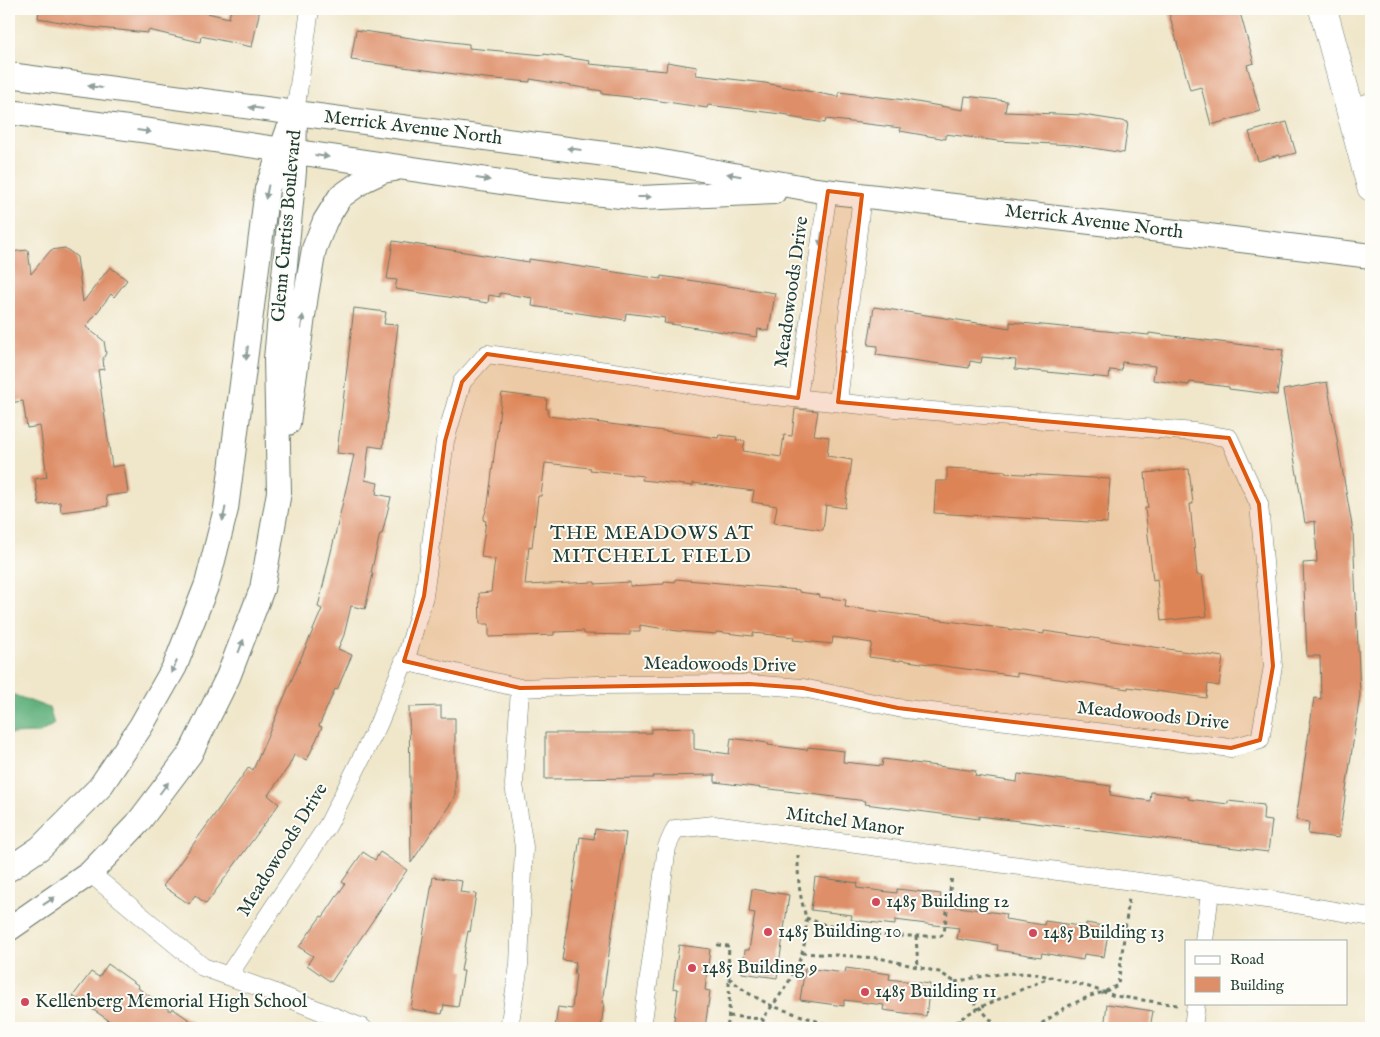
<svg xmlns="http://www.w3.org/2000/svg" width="1380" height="1037" font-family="'IM FELL English',serif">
	<rect width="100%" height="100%" fill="#fdfcf7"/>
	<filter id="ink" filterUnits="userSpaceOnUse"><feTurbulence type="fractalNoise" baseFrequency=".02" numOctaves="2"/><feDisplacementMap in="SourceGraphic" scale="10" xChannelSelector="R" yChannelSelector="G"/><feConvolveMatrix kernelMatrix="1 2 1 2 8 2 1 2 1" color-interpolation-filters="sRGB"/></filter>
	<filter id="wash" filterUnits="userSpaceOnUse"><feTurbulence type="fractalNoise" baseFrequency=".0096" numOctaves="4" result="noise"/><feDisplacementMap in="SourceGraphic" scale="20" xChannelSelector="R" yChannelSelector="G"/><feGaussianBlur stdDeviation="1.12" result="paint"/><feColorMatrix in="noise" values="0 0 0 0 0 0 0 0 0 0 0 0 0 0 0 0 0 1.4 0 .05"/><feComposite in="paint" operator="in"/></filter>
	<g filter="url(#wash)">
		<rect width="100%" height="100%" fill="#f0e7cb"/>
		<path fill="#61b07b" stroke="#407658" d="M9,693L49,708L54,724L40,733L9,734Z"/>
		<g id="blocks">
			<path fill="#de8f69" d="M39,9H190L229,18L231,9H260L252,47L201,36L200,42L148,30V33L89,27L38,18Z
				M1168,9H1239L1254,63L1247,65L1260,111L1211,125L1201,87L1190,90Z
				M356,30L425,40V39L469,44V48L544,55V54L590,61L589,64L666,71L667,62L697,67L696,75L765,83L839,97V92L905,100L963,110L965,96L1007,101L1005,112L1083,115L1128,122L1124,153L1073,145L998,141L946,134V139L900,131L901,128L826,119L825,123L789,117V115L708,105L707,108L647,99L602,94V91L530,79V82L485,78L351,60Z
				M1287,122L1296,153L1280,157L1279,155L1258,161L1249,132Z
				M393,241L529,262V259L661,279V276L775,293L769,331L758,329L757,337L664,323L665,318L626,313L625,320L532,306L533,298L500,293V297L489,295L488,303L395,289L397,280L387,279Z
				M65,248L77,257L83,302L110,267L127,280L114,297L111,294L86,327L104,341L106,353L103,359L104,369L98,370L112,467L124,465L128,493L106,496L108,506L61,512L60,502L39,505L35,479L47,477L40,426L27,428L23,401L9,403V252L28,250L31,274L51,250Z
				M874,307L1010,328V322L1149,335V333L1283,350L1277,395L1229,389V387L1190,382L1189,385L1153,380L1155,366L1122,362L1121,371L1110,370L1109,378L1015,369L1016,360L982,357L981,363L970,361L969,368L876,355L878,346L868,345Z
				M354,308L386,312L384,324L398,325L383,448L369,446L365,480L378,483L376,494L391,497L382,534H380L371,573L373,574L365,609L351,606L344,635L338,649L352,655L337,690L335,689L319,726L322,727L307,760L294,755L289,766L268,795L279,804L206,904L195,895L189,904L163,886L249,767L253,770L322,609L318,607L354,455L337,453Z
				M1327,382L1353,531L1360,695L1339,838L1308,834L1309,822L1296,820L1314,698L1321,699L1320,656H1307L1303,563L1317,562L1315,521L1305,523L1283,390Z
				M502,393L547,399L546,409H548V416L718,438L719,435L737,437L736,440L745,441L743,451L781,457L784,435L792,436L795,409L818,411L814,435L829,437L827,456L852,460L845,508L826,505L823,530L774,523L777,506L752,502L754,491L693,483V486L652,481L642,480L643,476L590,470L591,468L545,463L541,496H538L532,547L529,546L525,585L595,582V584L630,582V586L664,584V581L675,582V579L799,590V592L820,595L819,597L846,600L845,607L1044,634V631L1223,657L1219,686L1208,684L1206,698L1128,687V689L1017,673V676L900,660V661L869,657L872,643L833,637L832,644L793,640L794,637L753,633V636L716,632V634L678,631L640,625V631H630V635L584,634V631L554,632V635L489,637V624H480L479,593L491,592L495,559L481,557L486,521L483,520L488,504Z
				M947,468L1005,471V473L1110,479L1107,523L934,513L936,481H947Z
				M1189,469L1193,504H1190L1197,575H1202L1207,616L1161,621L1157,579L1153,580L1145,508H1148L1145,473Z
				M441,706V718H455V797L411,863L409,707Z
				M694,728V749L729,754L731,738L768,743V745L807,750L808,747L844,751L843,762L882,766L883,759L976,771L975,776L1017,782L1018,774L1111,786L1110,795L1150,801L1151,792L1189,797L1188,799L1228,804V801L1264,805L1263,820L1272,821L1268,852L979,816V819L865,804L866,801L715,782V775L653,776V778L545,779V733H651V729Z
				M595,829L626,833L602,1003H604L601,1028H555L558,1007L572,1009L576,974H574L576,962L562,960L580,837L594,839Z
				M363,852L375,860L380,852L407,870L331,982L307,965L313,956L299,947L321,916L323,917L345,884L342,882Z
				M433,877L462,881L460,892L476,894L470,932L468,931L461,971H464L458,1007L444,1005L442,1014L411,1009Z
				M815,877L858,883L857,888L897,893V889L941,894L939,904L1006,914L1005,919L1044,925L1045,921L1086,927V923L1109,927L1104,957L1084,954L1083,960L1042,953L1041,957L997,950L998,945L957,939L959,928L895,920V925L851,920L852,915L811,910Z
				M752,889L789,895L777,978L742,973L745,950H749L755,913L749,912Z
				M679,945L710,949L705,990L710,991L705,1028H673L678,989L673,988Z
				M108,964L139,986L138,988L171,1011L172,1008L201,1028H120L73,996L91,972L99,977Z
				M805,968L845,973L846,968L890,974L889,979L930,984L926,1016L883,1010L884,1005L844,1000V1006L800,1000Z
				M1107,1004L1153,1011L1150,1028H1104Z"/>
		</g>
	</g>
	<g filter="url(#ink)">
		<use href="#blocks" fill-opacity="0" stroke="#687869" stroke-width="1"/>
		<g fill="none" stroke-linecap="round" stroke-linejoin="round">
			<g stroke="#687869" stroke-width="19">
				<path id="minor" d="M1350,108L1371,102
					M295,113L310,9
					M798,398L828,191
					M838,402L862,195
					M404,661L520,688
					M90,873L203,967L273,992L363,1028
					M1204,941L1210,892
					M228,976L328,825L378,725L407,655L424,596L445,441L462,382L487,354L634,375L734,392L882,407L1195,432L1229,438L1259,504L1273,666L1260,740L1231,748L898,708L803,688L749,684L595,685L520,688L514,785L524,847L519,965L509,1028
					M642,1028L667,847L675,829L714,825L1266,899L1371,917
					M1193,1028L1196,1003"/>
			</g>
			<g stroke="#687869" stroke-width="26">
				<path id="secondary" d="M9,75L651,160L816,190L1160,230L1371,256
					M9,112L201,138L536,187L640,198L774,192
					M288,423L306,295L314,249L325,221L340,197L364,180L383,171L394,169
					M9,869L40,848L100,787L141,726L175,666L207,584L226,509L267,189L288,131
					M9,929L90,873L137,824L190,754L228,677L262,589L279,492L276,359L294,171L295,113"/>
			</g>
			<g stroke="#687869" stroke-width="29">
				<path id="primary" d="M1323,9L1371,187"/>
			</g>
			<path stroke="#687869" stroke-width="3" stroke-dasharray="4 4" stroke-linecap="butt" d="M806,918L825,925L883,936H941L944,933L952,876
				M916,936L918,967
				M717,945L729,946C727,974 732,1001 727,1028
				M802,953L879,958L939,972L955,982L980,1008L998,1028
				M729,978L746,992L772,1006L832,1026L835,1028
				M955,982C985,975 1020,969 1050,977
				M729,1016L762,1019
				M959,1020L966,1028
				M769,1028L762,1019C785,990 809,958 806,919C805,912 802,904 801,897C798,883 798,868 798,854
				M949,1028L966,1015L983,1006L1051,977L1089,987L1115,996L1177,1005
				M1035,1028L1066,1007L1090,996L1104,992L1118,985L1129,898"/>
			<use href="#minor" stroke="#fff" stroke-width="18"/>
			<use href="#secondary" stroke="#fff" stroke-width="24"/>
			<use href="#primary" stroke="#fff" stroke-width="28"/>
		</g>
		<defs><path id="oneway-solid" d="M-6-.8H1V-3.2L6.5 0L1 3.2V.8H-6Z" transform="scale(1.25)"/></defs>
		<g fill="#8f9e9a">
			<use href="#oneway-solid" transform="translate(95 87) rotate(-172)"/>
			<use href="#oneway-solid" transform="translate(256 108) rotate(-173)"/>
			<use href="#oneway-solid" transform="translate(144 131) rotate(8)"/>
			<use href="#oneway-solid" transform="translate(574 149) rotate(-173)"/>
			<use href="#oneway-solid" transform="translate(322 156) rotate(8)"/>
			<use href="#oneway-solid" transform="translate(734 175) rotate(-170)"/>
			<use href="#oneway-solid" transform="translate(483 179) rotate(8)"/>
			<use href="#oneway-solid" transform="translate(267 192) rotate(102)"/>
			<use href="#oneway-solid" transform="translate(644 197)"/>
			<use href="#oneway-solid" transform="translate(821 239) rotate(98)"/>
			<use href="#oneway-solid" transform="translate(302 322) rotate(-82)"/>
			<use href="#oneway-solid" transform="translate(247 353) rotate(97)"/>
			<use href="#oneway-solid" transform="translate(843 354) rotate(-84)"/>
			<use href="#oneway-solid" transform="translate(224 514) rotate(102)"/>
			<use href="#oneway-solid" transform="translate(241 646) rotate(-69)"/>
			<use href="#oneway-solid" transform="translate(174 667) rotate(116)"/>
			<use href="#oneway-solid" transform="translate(164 788) rotate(-53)"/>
			<use href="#oneway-solid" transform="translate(49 901) rotate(-34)"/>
		</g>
	</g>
	<path fill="#de580e" fill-opacity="0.2" stroke="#de580e" stroke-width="4" stroke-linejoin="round" d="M828,191L862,195L838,402L1229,438L1259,504L1273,666L1260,740L1231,748L898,708L803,688L749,684L520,688L404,661L424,596L445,441L462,382L487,354L798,398Z"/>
	<g fill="#d1495b" stroke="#fdfcf7" stroke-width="2">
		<circle cx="876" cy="902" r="5"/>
		<circle cx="768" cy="932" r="5"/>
		<circle cx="1033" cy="933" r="5"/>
		<circle cx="692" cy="968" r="5"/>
		<circle cx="865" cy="992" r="5"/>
		<circle cx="25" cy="1002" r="5"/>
	</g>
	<g text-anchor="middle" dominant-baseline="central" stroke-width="4" stroke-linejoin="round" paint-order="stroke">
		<g font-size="19" fill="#1f3d34" stroke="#fdfcf7">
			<text transform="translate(413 128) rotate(7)">Merrick Avenue North</text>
			<text transform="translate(1094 222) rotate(7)">Merrick Avenue North</text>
			<text transform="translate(287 226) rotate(-85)">Glenn Curtiss Boulevard</text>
			<text transform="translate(792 292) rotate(-82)">Meadowoods Drive</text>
			<text transform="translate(720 665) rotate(1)">Meadowoods Drive</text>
			<text transform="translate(1153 716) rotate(6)">Meadowoods Drive</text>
			<text transform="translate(845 822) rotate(8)">Mitchel Manor</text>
			<text transform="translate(283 850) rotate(-58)">Meadowoods Drive</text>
		</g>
		<g font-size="19" fill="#1f3d34" stroke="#fdfcf7" text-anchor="start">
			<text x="886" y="902">1485 Building 12</text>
			<text x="778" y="932">1485 Building 10</text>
			<text x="1043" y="933">1485 Building 13</text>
			<text x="702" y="968">1485 Building 9</text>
			<text x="875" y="992">1485 Building 11</text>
			<text x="35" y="1002">Kellenberg Memorial High School</text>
		</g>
		<g font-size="20" letter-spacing="1" fill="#1f3d34" stroke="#fdfcf7">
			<text x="652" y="533">THE MEADOWS AT<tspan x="652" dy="23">MITCHELL FIELD</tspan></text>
		</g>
	</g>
	<rect width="1380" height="1037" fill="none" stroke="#fdfcf7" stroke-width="30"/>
	<rect x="1185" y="940" width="162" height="65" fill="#fdfcf7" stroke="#a4b0a9"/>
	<rect x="1195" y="956" width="25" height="8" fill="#ffffff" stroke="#a4b0a9"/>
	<text x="1230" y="964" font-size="15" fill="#1f3d34">Road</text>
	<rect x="1195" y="977" width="25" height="15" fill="#de8f69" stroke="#a4b0a9"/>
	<text x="1230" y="990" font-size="15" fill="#1f3d34">Building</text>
</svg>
